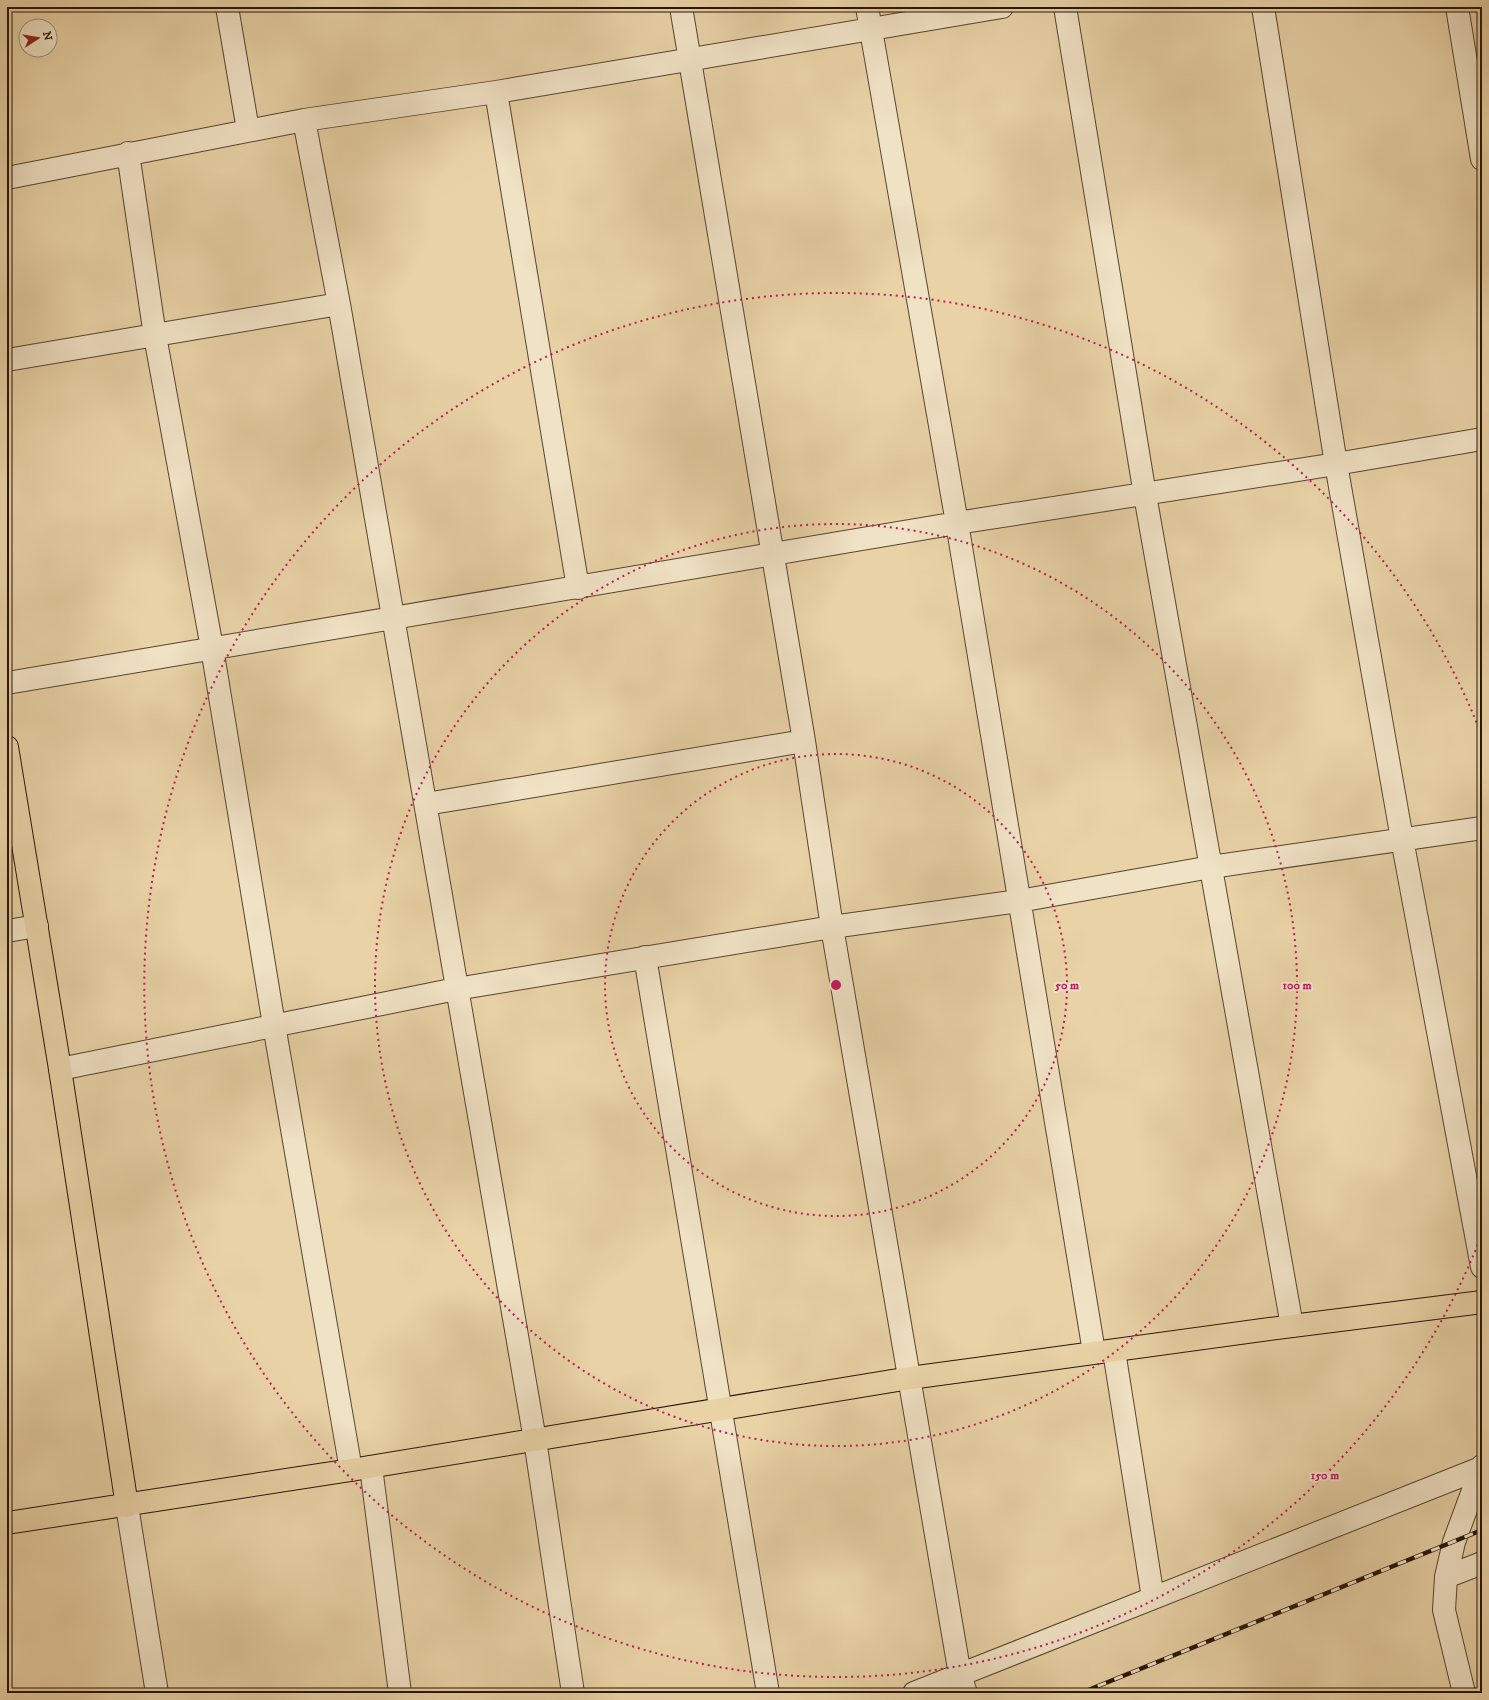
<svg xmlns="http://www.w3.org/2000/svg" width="1489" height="1700" font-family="'IM FELL DW Pica',serif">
	<rect width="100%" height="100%" fill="#e8d2a6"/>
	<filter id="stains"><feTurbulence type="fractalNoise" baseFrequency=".005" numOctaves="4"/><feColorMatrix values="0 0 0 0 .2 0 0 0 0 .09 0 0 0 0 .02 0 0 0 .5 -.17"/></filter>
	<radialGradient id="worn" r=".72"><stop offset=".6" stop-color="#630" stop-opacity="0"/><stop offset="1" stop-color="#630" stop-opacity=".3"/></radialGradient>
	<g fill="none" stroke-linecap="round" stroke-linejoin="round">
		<g stroke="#58442e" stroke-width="24">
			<path id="minor" d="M227,7L248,130
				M681,7L804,741L832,927L960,1675L966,1693
				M867,7L957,523L1094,1352
				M1065,7L1145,495L1292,1326
				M1263,7L1336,464L1402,839L1482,1267
				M1457,7L1482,159
				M496,92L578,588
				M304,120L339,304L535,1440L573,1693
				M128,153L155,336L212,648L274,1025L351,1470
				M7,178L304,120L496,92L1002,7
				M7,360L339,304
				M7,683L957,523L1336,464L1482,439
				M426,804L804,741
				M7,931L37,926
				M645,957L768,1693
				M60,1069L456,989L832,927L1019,901L1211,867L1482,828
				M1114,1351L1153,1598
				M371,1467L400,1693
				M127,1506L157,1693
				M1446,1577L1482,1563
				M914,1693L1481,1468
				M1464,1693L1444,1610L1446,1577L1454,1542L1482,1466"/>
		</g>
		<g stroke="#281506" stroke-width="24">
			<path id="major" d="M7,747L60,1069L127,1506
				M7,1523L351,1470L910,1378L1292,1326L1482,1302"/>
		</g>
		<use href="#minor" stroke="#f0e2c5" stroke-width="22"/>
		<use href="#major" stroke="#e8d2a6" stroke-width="22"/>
		<g stroke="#281506" stroke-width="4.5">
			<path id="rail" d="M1081,1693L1482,1530"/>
		</g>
		<use href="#rail" stroke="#f0e2c5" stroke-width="3" stroke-dasharray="9" stroke-linecap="butt"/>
	</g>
	<g fill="none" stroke="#c2185b" stroke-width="2" stroke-dasharray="2 4">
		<circle cx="836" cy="985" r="231"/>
		<circle cx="836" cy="985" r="461"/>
		<path d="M1480 1239A692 692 0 1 1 1480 731"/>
	</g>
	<circle cx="836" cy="985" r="6" fill="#c2185b" stroke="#f0e2c5" stroke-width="2"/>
	<g font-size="12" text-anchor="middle" font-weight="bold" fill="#c2185b" stroke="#f0e2c5" stroke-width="4" stroke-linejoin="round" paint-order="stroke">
		<text x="1067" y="989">50 m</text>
		<text x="1297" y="989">100 m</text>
		<text x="1325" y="1479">150 m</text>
	</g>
	<rect width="1489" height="1700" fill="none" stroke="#e8d2a6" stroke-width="24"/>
	<rect x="8" y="8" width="1473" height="1684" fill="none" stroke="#281506" stroke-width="2"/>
	<rect x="12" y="12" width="1465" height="1676" fill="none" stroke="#281506"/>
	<g transform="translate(38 38) rotate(78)"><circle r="19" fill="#f0e2c5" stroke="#a09079"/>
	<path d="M0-3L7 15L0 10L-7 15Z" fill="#8f2418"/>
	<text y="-6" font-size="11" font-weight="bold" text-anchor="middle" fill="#281506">N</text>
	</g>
	<rect width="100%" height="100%" filter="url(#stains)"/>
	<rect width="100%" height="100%" fill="url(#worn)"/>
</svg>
